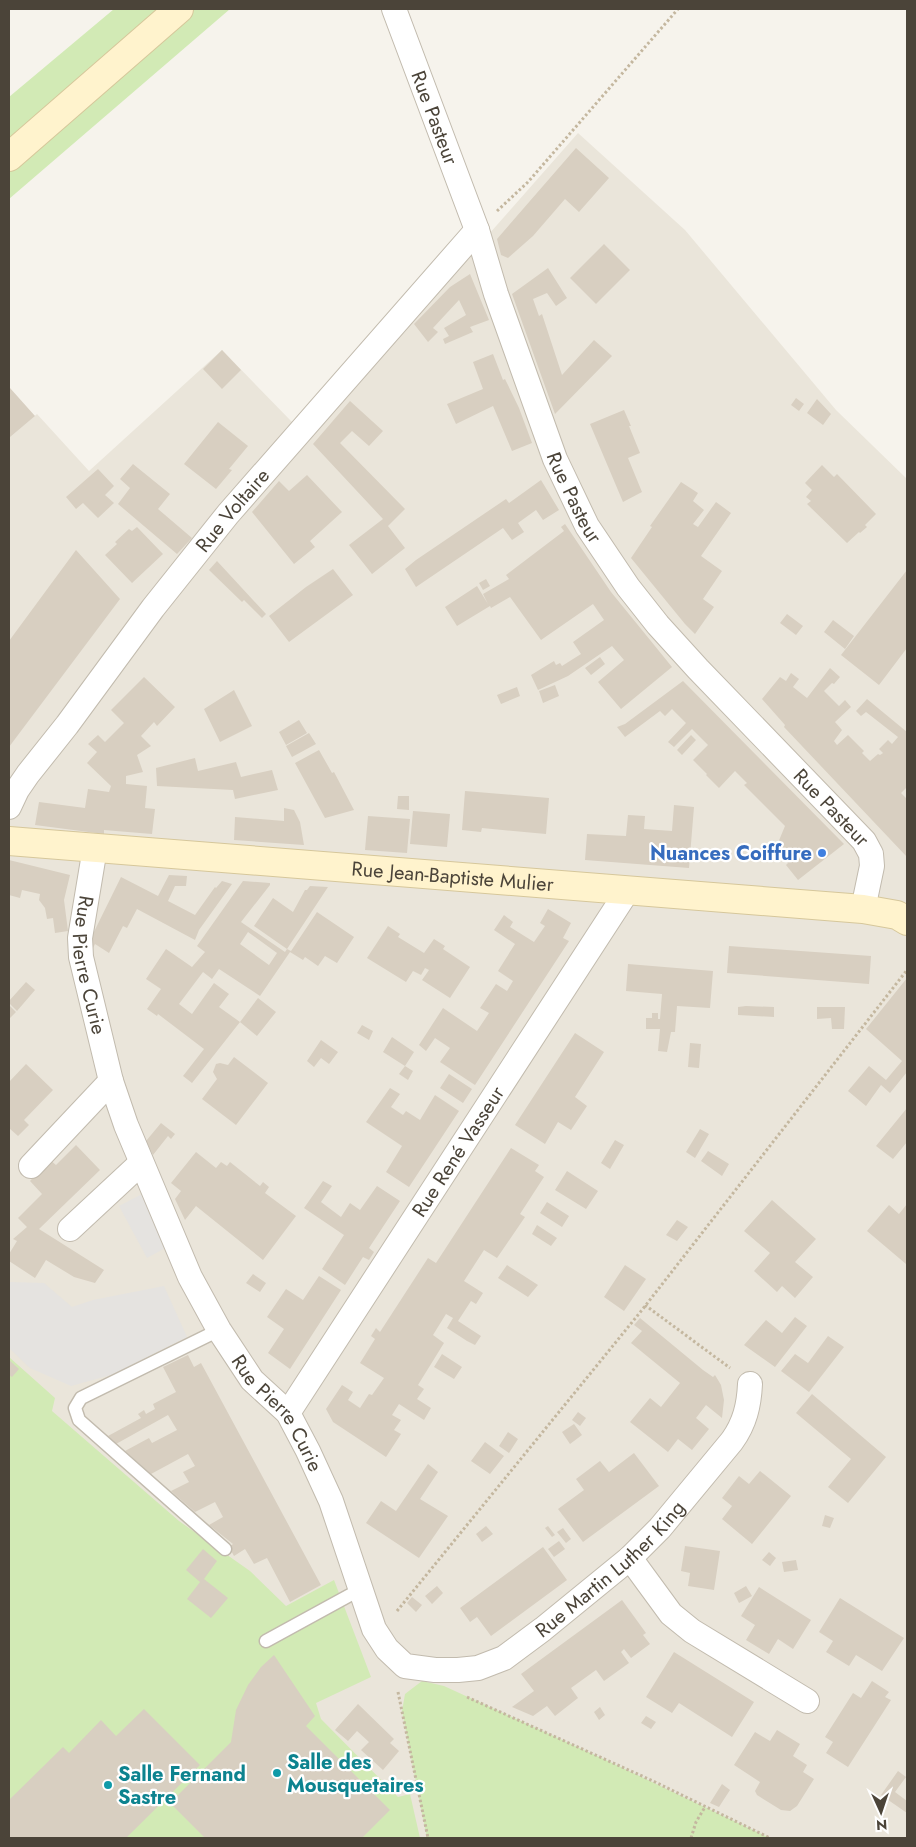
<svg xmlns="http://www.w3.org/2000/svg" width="916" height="1847" font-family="Jost,sans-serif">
	<rect width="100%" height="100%" fill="#f6f3ec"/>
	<path fill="#eae5da" d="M578,133L685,230L836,410L907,479V1838H9V438L37,414L89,471L222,350L291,421L310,437Z"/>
	<path fill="#d2eab5" d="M114,9H230L9,199V97Z
		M9,1357L55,1398L52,1411L179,1521L250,1571L286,1606L334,1580L371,1677L316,1703L321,1719L398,1797L410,1794L420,1838H9Z
		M422,1681L444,1686L608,1761L770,1838H427L402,1711L405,1694Z"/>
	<path fill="#e5e3e0" d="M142,1194L169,1246L147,1258L119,1206Z
		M9,1282L44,1283L72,1307L93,1300L164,1286L187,1337L111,1375L71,1386L30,1368L9,1348Z"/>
	<path fill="#d8cfc1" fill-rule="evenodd" d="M576,148L609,178L579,212L565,199L533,236L508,258L501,255L497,239Z
		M604,244L630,270L596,304L570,278Z
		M548,268L567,298L556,306L547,293L533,299L539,316L542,314L562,375L594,340L612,356L555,414L512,294Z
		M470,274L489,320L470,327L473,332L445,344L443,339L449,336L444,328L466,315L459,300L433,328L438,332L428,342L414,324L450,287Z
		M222,350L241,370L222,389L203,369Z
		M493,354L503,380L505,379L519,408L532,443L512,451L493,406L456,424L447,404L483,389L473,362Z
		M10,388L35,416L9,438V389Z
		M796,398L804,404L799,411L791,405Z
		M817,399L831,414L823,425L807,413Z
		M350,401L383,431L369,446L352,431L340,443L405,509L388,526L405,548L372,574L349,545L383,519L313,444Z
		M624,410L631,426H629L640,453L628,458L642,492L623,502L590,424Z
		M218,422L248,446L229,469L232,470L216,489L184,464Z
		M133,464L170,494L158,509L192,538L177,554L118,504L130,488L120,479Z
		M822,465L834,477L837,474L876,514L865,525L867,527L860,533L859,532L847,543L807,504L811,501L806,497L812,490L805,483Z
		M98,469L114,486L105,495L114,503L98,518L83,503L76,509L66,497Z
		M307,475L342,512L310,541L315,547L294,564L252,512L279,481L289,491Z
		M541,480L559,510L543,520L536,510L518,523L524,532L512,540L503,528L416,587L405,569L416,560L506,499L509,503Z
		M681,482L698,493L693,501L704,510L693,524L698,527L716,502L731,513L701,556L722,571L703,599L714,607L695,634L685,624L631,558L652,527L650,526Z
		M565,524L611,592L672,667L621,709L598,682L624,660L612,646L568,676L538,690L531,675L554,661L556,665L560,663L562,666L581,654L573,642L604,620L593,604L541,640L510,597L491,608L490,606L457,626L445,607L477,586L488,604L483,594L509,579L506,575L564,531L561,527Z
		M137,527L163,554L132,583L105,555L117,544L115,542L129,529L132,531Z
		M76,550L120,599L9,747V641Z
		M217,561L266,614L262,618L244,600L242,602L209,570Z
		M333,569L353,595L289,642L269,616L306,587Z
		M907,570V648L879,685L841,655Z
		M486,579L490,586L483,590L479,583Z
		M787,614L803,626L796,635L780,623Z
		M833,620L854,636L845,649L824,632Z
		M600,657L605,664L591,675L585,668Z
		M830,668L840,677L834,684L832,683L824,691L839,706L845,700L851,707L835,722L842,730L834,741L837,745L848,735L864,751L862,753L870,761L878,754L880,755L883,753L879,749L888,740L892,744L898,737L866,712L861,716L856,711L867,699L907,732V787L901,793L907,799V857L784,727L785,725L762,699L780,677L786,681L791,673L799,679L793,687L807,698Z
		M144,677L175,707L157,726L154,722L141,736L151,746L137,755L143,772L126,776V784L147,786L145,808L155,809L152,834L104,830V834L35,825L39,802L85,808L88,789L109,792L111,786L87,763L97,752L88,744L98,735L105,742L124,723L111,710Z
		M683,681L844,844L798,880L786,865L788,863L775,850L785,826L744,785L747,783L735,771L719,788L706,775L707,774L693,760L708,745L692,729L674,747L668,742L686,723L672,709L665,716L660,711L625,737L617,727L625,724Z
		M555,685L559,696L543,703L539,691Z
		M517,687L520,696L501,704L497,695Z
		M234,690L252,726L220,742L204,709Z
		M299,720L307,733L286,745L279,732Z
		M309,733L316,744L292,757L286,746Z
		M691,735L696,740L682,755L677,750Z
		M319,750L332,773L334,772L354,810L325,818L295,763Z
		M195,758L198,771L236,762L241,777L272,770L278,790L235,799L233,790L157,786L156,768Z
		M465,791L549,798L546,834L482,828L481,832L462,830Z
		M398,796H409V810L397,809Z
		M674,805L694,807L689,868L585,860L587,834L626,836L628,815L645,816L644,829L672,831Z
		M284,808L294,810L300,822L304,845L234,840L235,817L284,821Z
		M413,811L450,814L447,847L410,844Z
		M368,816L410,819L407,853L365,850Z
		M9,860L70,875L64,900L68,931L55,933L53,918L47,919L45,908L39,900L40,894L22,890L20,898L9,895Z
		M169,875L187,876L186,886H175L168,901L195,915L215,887L216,888L222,881L232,884L199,930L195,940L137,909L127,928L123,926L109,953L95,944L93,948L87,946L121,877L158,896Z
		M243,881L270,883V885L241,922L285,952L287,949L254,926L273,898L293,912L305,890H307L310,886L328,887L287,949L291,951L317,912L354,937L337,963L325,956L318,966L305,957L303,960L290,952L260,996L219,969L212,979L203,972L179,1004L192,1014L214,983L229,994L219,1007L240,1022L258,998L276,1012L257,1036L240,1022L192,1083L183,1076L204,1049L158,1014L157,1016L147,1009L161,989L146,979L166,949L192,967L205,952L197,946ZM248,932L277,953L269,965L240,944Z
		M548,909L571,923L563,938L569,941L475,1085L440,1062L450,1048L435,1038L426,1051L419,1045L443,1008L477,1031L489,1013L480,1008L496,984L507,991L513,981L498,971L515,944L494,930L504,915L513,922L510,927L534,942L545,926L540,923Z
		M388,926L400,934L398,937L424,953L434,939L445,946L443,949L470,967L450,998L422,980L429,970L425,968L421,975L413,971L406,982L367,958Z
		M729,946L871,956L869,984L727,973Z
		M628,964L713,971L710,1008L677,1006L675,1032H671L667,1052L658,1051L660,1029H646V1018H652V1013H658V1019H660L662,994L626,991Z
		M907,978V1072L890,1093L881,1085L866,1106L848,1091L869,1066L886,1080L902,1061L866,1029Z
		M26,982L35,990L17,1011L9,1003V1001Z
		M9,1005L16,1012L9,1019Z
		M746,1006L774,1007V1017L738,1015V1007Z
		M817,1007H845L844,1029H832L831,1018L817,1019Z
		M362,1025L373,1031L369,1040L357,1033Z
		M575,1033L604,1052L575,1097L587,1106L571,1130L558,1122L545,1144L515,1125Z
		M392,1037L414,1052L405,1066L413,1071L408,1080L399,1074L405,1066L383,1052Z
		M321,1040L338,1052L329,1064L321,1058L314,1067L307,1061Z
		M690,1043L701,1044L699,1068L688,1067Z
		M234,1057L268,1083L236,1125L202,1099L217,1079L213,1072L216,1064L220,1063L228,1065Z
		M26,1064L53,1090L24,1120L29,1125L18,1136L9,1128V1082Z
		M449,1074L472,1089L463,1103L440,1088Z
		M390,1088L400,1094L391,1107L403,1115L406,1111L420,1120L435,1095L459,1111L409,1187L386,1172L402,1146L366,1122Z
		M907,1108V1142L893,1159L876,1146Z
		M161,1123L175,1134L171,1139L168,1136L153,1155L146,1141Z
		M700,1129L709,1134L695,1158L686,1152Z
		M615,1140L624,1145L610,1169L601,1163Z
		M76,1145L100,1170L39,1229L104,1270L95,1283L74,1277L46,1260L35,1278L9,1261V1254L17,1241L13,1239L27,1227L18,1218L42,1194L30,1181L50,1160L56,1165Z
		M511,1148L539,1165L535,1171L544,1177L520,1214L525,1217L497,1258L484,1250L464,1281L483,1293L476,1304L471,1301L458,1321L481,1336L475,1345L467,1341L447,1328L453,1318L446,1314L433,1335L444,1343L418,1385L424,1389L417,1399L431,1408L424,1420L399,1404L392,1415L401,1420L394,1430L401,1434L386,1457L333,1422L326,1409L342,1385L353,1392L348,1400L360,1408L369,1394L372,1395L384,1378L360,1363L375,1339L371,1336L376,1328L380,1332L428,1258L436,1263Z
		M708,1151L729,1164L722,1176L701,1161Z
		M196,1152L216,1168L221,1162L227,1166L230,1162L260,1186L263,1182L269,1187L265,1193L296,1216L263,1260L196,1206L185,1220L175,1199L181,1191L171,1183Z
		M567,1171L598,1191L586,1209L555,1190Z
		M323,1181L332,1186L321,1202L341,1217L350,1203L360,1210L377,1186L400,1201L369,1248L374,1252L369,1260L363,1257L345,1285L322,1269L344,1235L304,1208Z
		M772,1200L816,1239L795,1262L813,1277L795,1298L782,1286L777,1292L754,1271L770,1253L744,1231Z
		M547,1202L569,1216L562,1227L540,1213Z
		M907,1204V1263L906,1264L867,1231L889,1205L899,1214Z
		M677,1220L688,1227L677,1241L666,1235Z
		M537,1225L557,1238L551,1246L532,1234Z
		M507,1265L538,1285L528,1297L498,1278Z
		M625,1265L646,1279L624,1311L604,1297Z
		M253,1274L266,1283L260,1292L246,1283Z
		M319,1276L341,1290L290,1369L268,1353L284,1329L267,1317L286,1289L303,1300Z
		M795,1317L807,1326L775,1367L744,1345L766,1320L782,1333Z
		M640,1318L703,1370L713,1377L715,1375L721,1385L724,1400L722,1418L706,1405L696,1418L709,1429L692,1450L678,1439L668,1452L630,1422L650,1398L661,1407L680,1383L631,1343L642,1331L634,1325Z
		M828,1336L844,1347L809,1392L781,1371L795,1354L808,1363Z
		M442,1354L462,1367L454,1379L434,1367Z
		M188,1355L194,1367L201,1363L321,1585L290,1602L267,1558L254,1564L245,1549L234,1556L229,1547L233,1544L209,1525L223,1517L215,1502L195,1512L171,1491L189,1482L183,1472L195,1466L188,1454L151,1474L125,1451L149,1438L152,1443L177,1430L168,1415L116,1444L108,1436L141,1418L138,1414L144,1410L146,1414L155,1409L153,1404L176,1392L163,1367Z
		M9,1360L19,1369L12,1377L9,1375Z
		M812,1394L886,1457L848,1503L828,1487L851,1459L796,1413Z
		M578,1412L586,1418L580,1426L572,1420Z
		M574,1424L582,1435L570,1444L562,1432Z
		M508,1432L518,1439L509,1453L499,1446Z
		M485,1442L504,1456L490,1474L471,1461Z
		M634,1453L659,1486L583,1542L558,1509L584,1490L576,1479L600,1461L609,1472Z
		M428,1464L438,1472L420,1499L448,1516L419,1558L366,1523L381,1501L396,1511Z
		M760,1471L791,1496L752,1544L722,1519L732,1506L722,1498L739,1476L749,1484Z
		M825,1515L834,1518L830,1528L822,1526Z
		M486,1526L493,1534L482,1542L476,1534Z
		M548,1526L555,1535L552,1537L545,1528Z
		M563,1528L571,1539L566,1543L557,1532Z
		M559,1541L565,1549L554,1557L548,1549Z
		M685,1546L720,1551L714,1590L688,1586L690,1573L681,1571Z
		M543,1547L567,1580L491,1636L477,1617L470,1622L460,1608Z
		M203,1549L217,1561L204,1579L228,1598L211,1618L187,1599L200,1582L186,1570Z
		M769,1552L776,1558L770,1566L762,1560Z
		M796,1560L798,1570L784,1572L782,1562Z
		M437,1586L443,1593L432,1604L425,1596Z
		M746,1586L752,1596L739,1603L734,1593Z
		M759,1587L811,1620L793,1649L778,1639L769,1654L746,1640L755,1625L741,1616Z
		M412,1597L422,1605L416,1612L407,1603Z
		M840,1598L904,1638L882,1671L856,1655L849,1666L826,1652L833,1641L819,1632Z
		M622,1600L646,1633L643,1635L650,1644L631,1658L624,1649L621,1652L629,1663L604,1681L596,1670L571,1688L578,1698L555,1716L547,1706L533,1716L512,1707L534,1691L521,1674Z
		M674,1652L754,1702L732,1737L679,1703L672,1713L646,1697Z
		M274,1655L315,1716L306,1726L390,1810L362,1838H205L170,1803L231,1742L236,1710L248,1685L261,1667Z
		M872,1681L889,1692L885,1697L891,1700L848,1767L826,1753L833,1742L825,1737L853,1693L861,1698Z
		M358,1704L394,1739L390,1743L399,1751L383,1770L361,1750L369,1742L357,1731L348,1741L335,1730Z
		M600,1707L605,1715L599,1720L594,1712Z
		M144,1709L200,1765L126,1838H9V1800L63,1747L69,1753L101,1720L116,1736Z
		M646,1716L656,1722L651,1729L641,1723Z
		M777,1730L800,1744L793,1756L807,1765L803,1772L814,1779L797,1806L790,1811L781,1810L757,1795L755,1791L760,1782L734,1765L755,1732L770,1741Z
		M898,1771L906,1777L895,1792L907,1801V1813L881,1795Z
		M722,1784L730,1790L719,1807L710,1803Z"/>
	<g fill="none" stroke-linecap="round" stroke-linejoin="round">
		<g stroke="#c2bbae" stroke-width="15">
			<path id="service" d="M219,1330L81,1398L75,1408L79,1420L225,1549
				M266,1641L361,1589"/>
		</g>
		<g stroke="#c2bbae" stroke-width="26">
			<g id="minor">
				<path id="s1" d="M394,9L477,230L496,294L555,459L587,526L628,587L658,625L698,669L864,841L871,854L872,866L863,909"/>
				<path id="s2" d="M9,807L17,790L28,774L67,725L153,608L228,514L477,230"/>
				<path id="s3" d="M95,848L80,938L81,957L111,1081L126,1125L190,1277L219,1330L252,1380L288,1413L308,1451L331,1501L374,1629L387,1649L405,1666L435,1670H458L478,1668L504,1658L543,1629L630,1558L660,1528L732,1441C745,1423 749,1405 750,1384"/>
				<path d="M31,1166L111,1081"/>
				<path d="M70,1229L141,1163"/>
				<path id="s4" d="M288,1413L628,890"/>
				<path d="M630,1558L671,1614L692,1631L807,1701"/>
			</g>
		</g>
		<g stroke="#d6c79b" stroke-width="30">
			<g id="secondary">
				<path d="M9,157L179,9"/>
				<path id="s5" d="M9,841L863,909L897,915L907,921"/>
			</g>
		</g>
		<path stroke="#c4b79f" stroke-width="3" stroke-dasharray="2.5 2.5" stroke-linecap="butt" d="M497,211L528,182L678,9
			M645,1305L730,1368
			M397,1611L642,1310L907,970
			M398,1692L428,1838
			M467,1697L653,1781L770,1838
			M691,1838L696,1822L705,1807"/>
		<use href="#service" stroke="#fff" stroke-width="12"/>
		<use href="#minor" stroke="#fff" stroke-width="24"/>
		<use href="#secondary" stroke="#fff3cd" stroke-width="28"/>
	</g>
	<circle fill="#3f7fe0" stroke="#fff" stroke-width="2" cx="822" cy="853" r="5"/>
	<g fill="#0f9aa8" stroke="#fff" stroke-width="2">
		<circle cx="277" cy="1773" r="5"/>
		<circle cx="108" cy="1785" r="5"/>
	</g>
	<g text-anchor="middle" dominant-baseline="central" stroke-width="4.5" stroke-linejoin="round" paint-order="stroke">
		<g font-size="20" fill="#4b4439" stroke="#fff">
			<text stroke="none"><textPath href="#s1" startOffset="116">Rue Pasteur</textPath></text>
			<text stroke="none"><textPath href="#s1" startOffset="521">Rue Pasteur</textPath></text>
			<text stroke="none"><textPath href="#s2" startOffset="372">Rue Voltaire</textPath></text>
			<text stroke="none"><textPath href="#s1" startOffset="926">Rue Pasteur</textPath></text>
			<text stroke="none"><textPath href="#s5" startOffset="445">Rue Jean-Baptiste Mulier</textPath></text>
			<text stroke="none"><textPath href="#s3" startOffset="119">Rue Pierre Curie</textPath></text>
			<text stroke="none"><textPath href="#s4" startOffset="312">Rue René Vasseur</textPath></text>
			<text stroke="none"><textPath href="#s3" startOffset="612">Rue Pierre Curie</textPath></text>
			<text stroke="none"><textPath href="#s3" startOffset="1140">Rue Martin Luther King</textPath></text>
		</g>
		<g font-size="20" font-weight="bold" fill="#366cbe" stroke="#fff" text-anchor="end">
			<text x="812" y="853">Nuances Coiffure</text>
		</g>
		<g font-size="20" font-weight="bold" fill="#0d838f" stroke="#fff" text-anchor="start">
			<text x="287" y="1762">Salle des<tspan x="287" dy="23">Mousquetaires</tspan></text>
			<text x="118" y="1774">Salle Fernand<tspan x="118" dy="23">Sastre</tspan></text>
		</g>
	</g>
	<rect width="916" height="1847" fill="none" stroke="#4b4439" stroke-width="20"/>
	<g transform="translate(881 1812) rotate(177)" stroke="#ffffff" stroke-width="4" paint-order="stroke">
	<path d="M0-4L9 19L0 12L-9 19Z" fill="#4b4439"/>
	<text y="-8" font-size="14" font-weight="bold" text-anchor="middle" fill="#4b4439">N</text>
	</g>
</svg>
